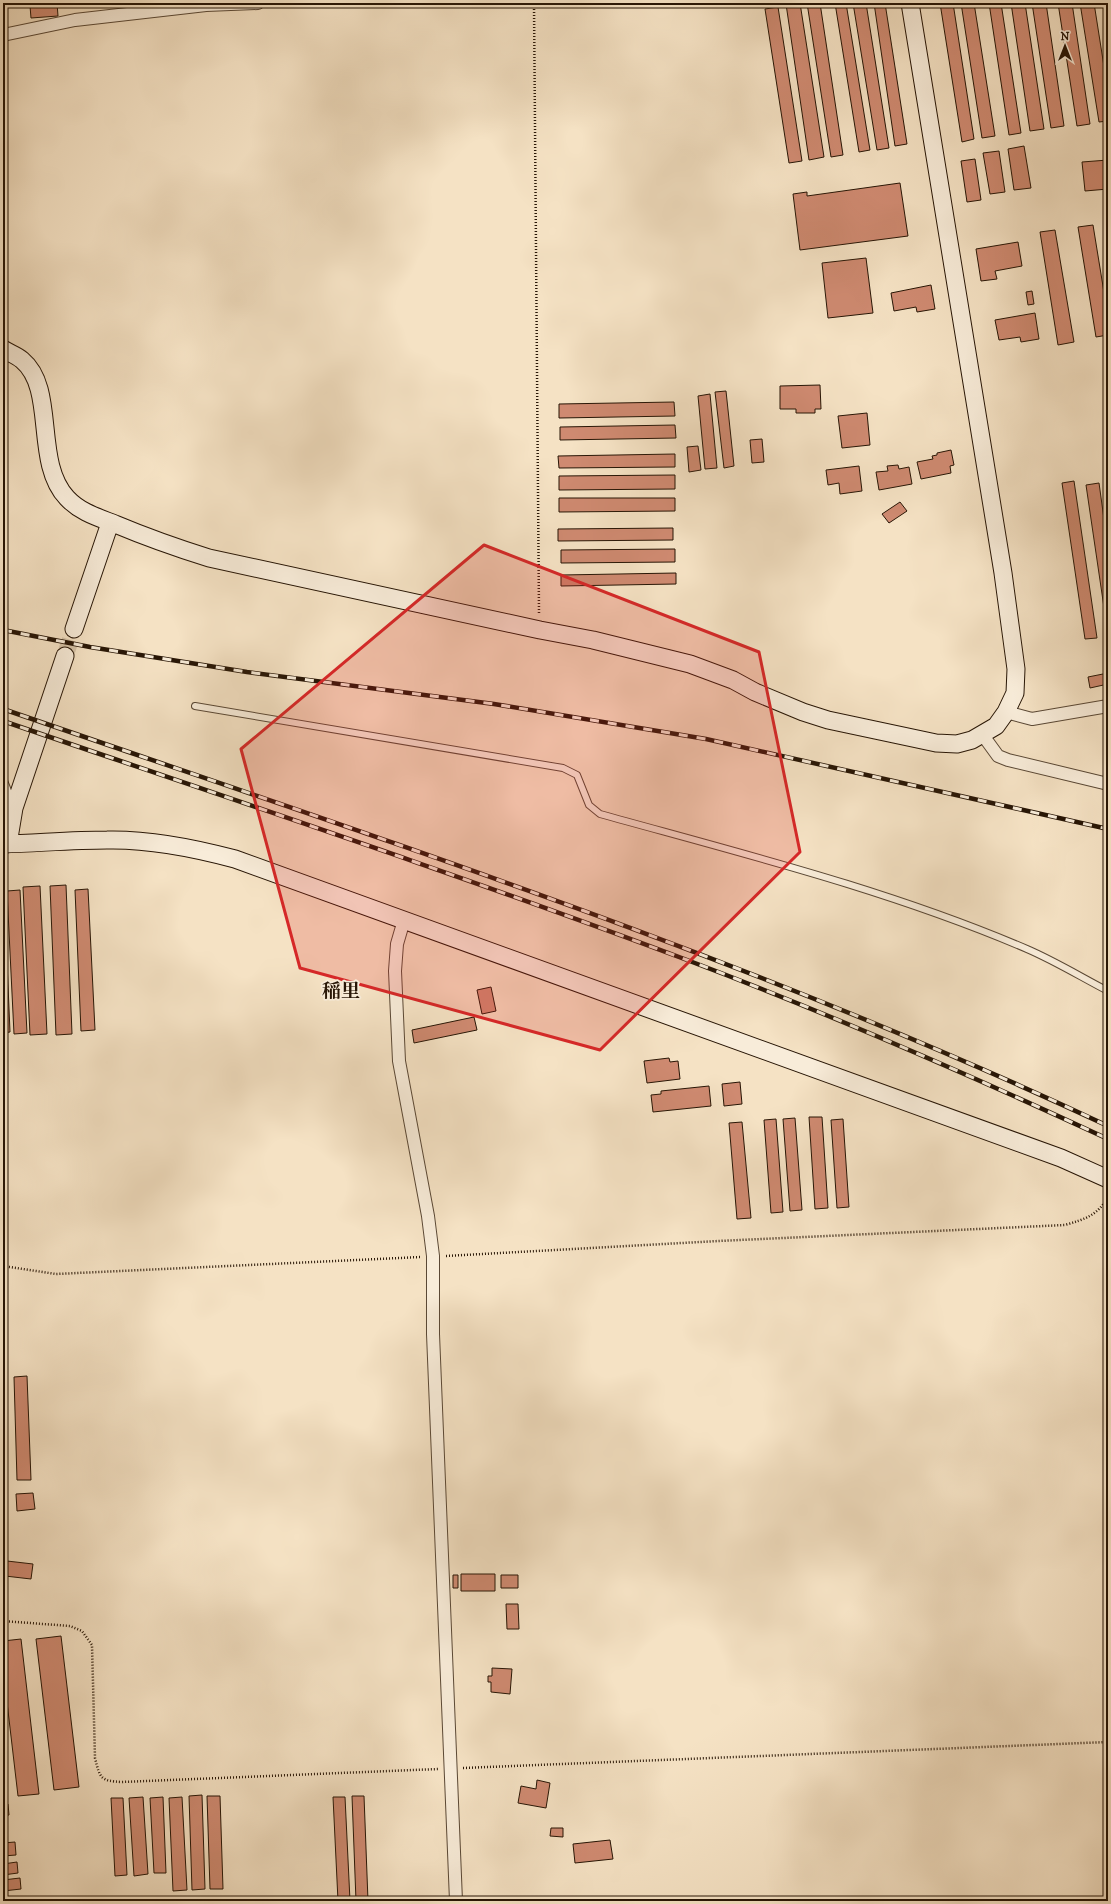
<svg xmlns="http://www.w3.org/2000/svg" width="1111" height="1904" font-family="'IM FELL DW Pica','Noto Serif JP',serif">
	<rect width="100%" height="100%" fill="#f5e2c4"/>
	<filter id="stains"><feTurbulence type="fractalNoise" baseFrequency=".005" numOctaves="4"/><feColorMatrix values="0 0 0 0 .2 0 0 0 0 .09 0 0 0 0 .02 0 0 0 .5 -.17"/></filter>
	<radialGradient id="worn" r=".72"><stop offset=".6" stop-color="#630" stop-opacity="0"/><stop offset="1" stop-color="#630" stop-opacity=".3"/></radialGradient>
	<path fill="#cf8a71" stroke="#271505" d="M23,3H57L58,16L31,18L30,6H23Z
		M800,3L824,157L809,160L786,4Z
		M807,3H820L843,155L831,157Z
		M835,3H846L870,150L859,152Z
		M853,3H866L889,148L877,150Z
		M874,3H885L907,144L895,146Z
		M940,3H953L974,139L962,142Z
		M961,3H974L995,136L982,138Z
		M989,3H1001L1021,133L1009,135Z
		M1011,3H1025L1044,129L1030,131Z
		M1032,3H1046L1064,126L1051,128Z
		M1058,3H1072L1090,124L1077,126Z
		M1080,3H1094L1108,92V121L1099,122Z
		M1104,3H1108V30Z
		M778,7L802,161L789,163L765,9Z
		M1024,146L1031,188L1014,190L1008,149Z
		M999,151L1005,192L990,194L983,153Z
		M975,159L981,200L967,202L961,161Z
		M1108,160V189L1085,191L1082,162Z
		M900,183L908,236L800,250L793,194L807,192V196Z
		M1093,225L1108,317V335L1096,337L1078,227Z
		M1055,230L1074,342L1058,345L1040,232Z
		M1018,242L1022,266L995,271L997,279L981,281L976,249Z
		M866,258L873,313L828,318L822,263Z
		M931,285L935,309L917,312L916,307L894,311L891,293Z
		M1032,291L1034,304L1028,305L1026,292Z
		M1035,313L1039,339L1021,342L1020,337L999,340L995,320Z
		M820,385L821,409H815V413H796V409H780V386Z
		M726,391L734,466L724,468L715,392Z
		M710,394L717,468L705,469L698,396Z
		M674,402L675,416L559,418V404Z
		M867,413L870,445L842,448L838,416Z
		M675,425L676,438L560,440V427Z
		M762,439L764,462L752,463L750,440Z
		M698,446L701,470L689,472L687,447Z
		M951,450L954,465L950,466L951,473L921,479L917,462L933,459L932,456L937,455V453Z
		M675,454V467L559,468L558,456Z
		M898,465L899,469L909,467L912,484L879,490L876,472L888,471L887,466Z
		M859,466L862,491L840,494L839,483L828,485L826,470Z
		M675,475V489L559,490V476Z
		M1074,481L1097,638L1085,639L1062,483Z
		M1099,483L1108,548L1107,628L1086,485Z
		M559,498H675V511L559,512Z
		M900,502L907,511L889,523L882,514Z
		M673,528V540L558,541V529Z
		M675,549V562L561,563V550Z
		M676,573V584L561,586V575Z
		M1108,673V684L1090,688L1088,677Z
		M66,885L72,1034L56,1035L50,886Z
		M40,886L47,1034L30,1035L23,887Z
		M88,889L95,1030L81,1031L75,890Z
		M3,890H4L10,1032L3,1033Z
		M20,890L27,1033L14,1034L7,891Z
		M491,987L496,1011L482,1014L477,990Z
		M474,1017L477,1030L414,1043L412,1030Z
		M669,1058L670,1062L678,1061L680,1079L647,1083L644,1061Z
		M740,1082L742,1104L724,1106L722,1084Z
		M709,1086L711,1106L653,1112L651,1095L661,1094V1091Z
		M809,1117H822L828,1208L815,1209Z
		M795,1118L802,1210L790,1211L783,1119Z
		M776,1119L783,1212L771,1213L764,1120Z
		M843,1119L849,1207L837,1208L831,1120Z
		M742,1122L751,1218L737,1219L729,1123Z
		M27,1376L31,1480H17L14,1377Z
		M33,1493L35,1509L17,1511L16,1494Z
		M7,1561L33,1564L31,1579L5,1576Z
		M461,1574H495V1591H461Z
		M453,1575H458V1588H453Z
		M501,1575H518V1588H501Z
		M506,1604H518L519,1629H507Z
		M61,1636L79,1787L54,1790L36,1639Z
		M21,1639L39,1794L18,1796L3,1668V1641Z
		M492,1668L512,1669L510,1694L491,1692V1682H488V1676H492Z
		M537,1780L550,1783L546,1808L518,1803L521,1786L536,1789Z
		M202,1795L205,1889L192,1890L189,1796Z
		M207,1796H220L223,1889H210Z
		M352,1796H364L368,1901H356Z
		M143,1797L148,1874L134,1876L129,1798Z
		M163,1797L166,1873H154L150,1798Z
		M182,1797L187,1890L173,1891L169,1798Z
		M333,1797H345L350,1901H338Z
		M111,1798H123L127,1875L115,1876Z
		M3,1804H8L9,1815L3,1816Z
		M551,1828H563V1837L550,1836Z
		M610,1840L613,1859L575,1863L573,1844Z
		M15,1842L16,1855L3,1856V1843Z
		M17,1862L18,1873L3,1875V1864Z
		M20,1878L21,1889L3,1891V1880Z"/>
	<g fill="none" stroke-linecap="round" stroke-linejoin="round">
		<path stroke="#d6c3a7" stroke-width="17" stroke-dasharray="17 8" stroke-linecap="butt" d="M65,656L74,629"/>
		<g stroke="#5a4835" stroke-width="8">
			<path id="lane" d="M195,706L563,768L577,775L589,805L600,814C744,854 889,890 1027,949C1055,961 1081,977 1108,991
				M3,778L12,801"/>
		</g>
		<g stroke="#5a4835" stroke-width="14">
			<path id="street" d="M3,35L75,20L206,5L258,3
				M1006,712L1032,719L1108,706
				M982,734L998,756L1008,760L1108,784
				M404,920L397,944L395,971L399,1061L428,1216L433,1256V1334L456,1901"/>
		</g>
		<g stroke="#271505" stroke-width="19">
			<path id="secondary" d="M3,349C9,353 16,355 22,360C57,389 33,462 67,498C80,512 97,517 115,524C146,537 177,548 209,558L540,630L593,640L690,664L733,680L755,692L803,712L828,720L936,743L957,744L972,740L996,726L1006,712L1015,693L1016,669L1003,573L910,3
				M74,629L110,523
				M3,844C38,843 73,840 107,840C150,839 194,848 235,859L1061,1158L1108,1179
				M8,844L14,808L65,656"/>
		</g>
		<path stroke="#271505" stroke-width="2.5" stroke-dasharray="1 2" stroke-linecap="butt" d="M534,3L539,614
			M446,1256L718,1241L1065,1225C1085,1219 1097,1216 1108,1197
			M3,1266L56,1274L421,1257
			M3,1621L70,1626L82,1631L92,1645L95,1758C100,1778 100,1781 122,1782L438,1769
			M463,1768L1108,1742"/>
		<use href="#lane" stroke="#f8ecd9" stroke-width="6"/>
		<use href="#street" stroke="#f8ecd9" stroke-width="12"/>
		<use href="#secondary" stroke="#f8ecd9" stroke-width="17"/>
		<g stroke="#271505" stroke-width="4.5">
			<path id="rail" d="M3,630L90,647L247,672L494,704L706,739L1108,829
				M3,709C375,837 751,958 1108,1126
				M3,721C231,799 461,875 687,960C830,1014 970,1075 1108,1139"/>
		</g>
		<use href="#rail" stroke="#f8ecd9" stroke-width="3" stroke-dasharray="9" stroke-linecap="butt"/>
	</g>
	<path fill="#d62828" fill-opacity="0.2" stroke="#d62828" stroke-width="3" stroke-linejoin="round" d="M484,545L759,652L800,852L600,1050L300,968L241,749Z"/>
	<g text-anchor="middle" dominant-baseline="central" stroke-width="3.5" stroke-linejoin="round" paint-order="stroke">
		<g font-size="19" font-weight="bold" fill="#271505" stroke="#f8ecd9">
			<text x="341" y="991">稲里</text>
		</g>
	</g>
	<rect width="1111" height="1904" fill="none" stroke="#f5e2c4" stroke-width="16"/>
	<rect x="4" y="4" width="1103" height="1896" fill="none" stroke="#271505" stroke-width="2"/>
	<rect x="8" y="8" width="1095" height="1888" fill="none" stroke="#271505"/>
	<g transform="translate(1065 46)" stroke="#f8ecd9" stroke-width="3" paint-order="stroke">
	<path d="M0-3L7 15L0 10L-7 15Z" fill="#271505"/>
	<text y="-6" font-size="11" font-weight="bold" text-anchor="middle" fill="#271505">N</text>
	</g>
	<rect width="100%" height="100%" filter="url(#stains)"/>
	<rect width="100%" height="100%" fill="url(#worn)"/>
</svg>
